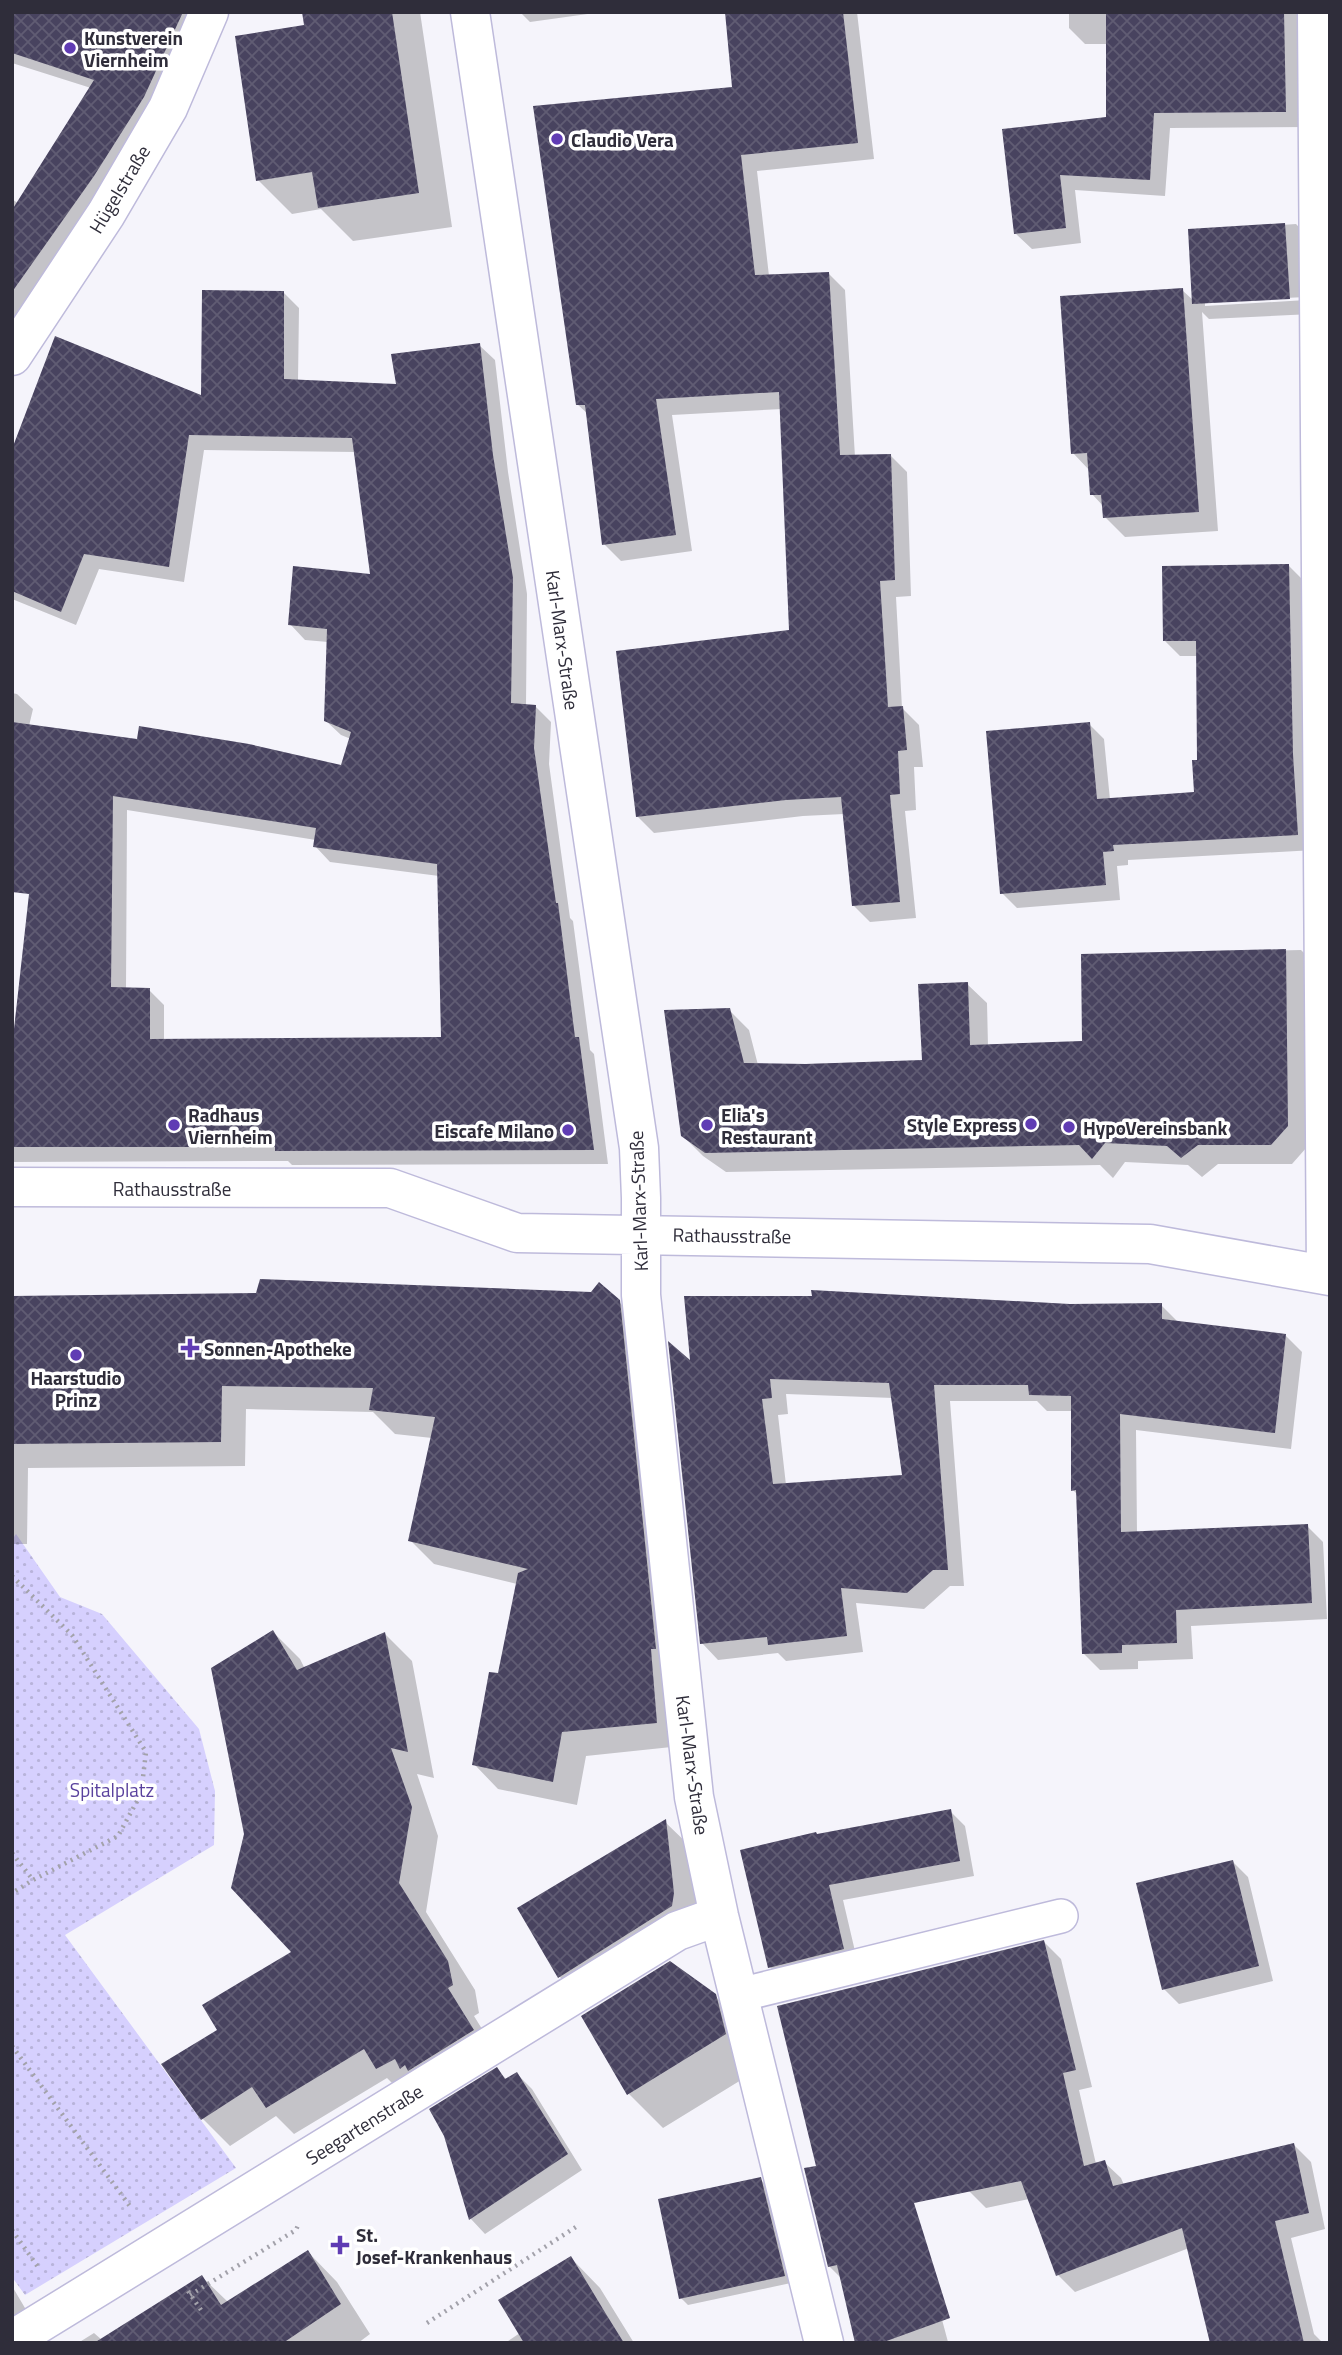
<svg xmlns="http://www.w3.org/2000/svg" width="1342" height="2355" font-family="'Titillium Web',sans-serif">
	<defs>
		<pattern id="park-dots" width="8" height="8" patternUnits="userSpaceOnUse" patternTransform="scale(1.75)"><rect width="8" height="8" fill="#d6d0fe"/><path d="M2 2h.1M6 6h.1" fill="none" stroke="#b8b3da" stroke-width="1.8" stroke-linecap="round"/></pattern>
		<pattern id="building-cross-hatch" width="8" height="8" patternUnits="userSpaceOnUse" patternTransform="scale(1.75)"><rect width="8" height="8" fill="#48435f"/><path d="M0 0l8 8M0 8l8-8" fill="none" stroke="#605c73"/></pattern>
	</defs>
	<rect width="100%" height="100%" fill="#f5f4fb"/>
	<path fill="url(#park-dots)" d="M16,1534L60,1597L102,1614L199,1729L215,1791L214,1845L65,1935L236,2168L25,2295L12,2277V1540Z"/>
	<path fill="#0003" fill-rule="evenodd" d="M12,12H201L190,45L12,327V199L19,204L91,88L12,63Z
		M304,12H420L452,227L353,241L321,209L292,214L258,180L306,27Z
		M520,12H602L530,22Z
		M726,12H857L874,159L757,171L769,276L828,273L845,290L855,457L890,455L907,472L911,596L896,597L902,708L919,725L923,767H914L916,810L905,811L916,918L870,922L853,905L844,814L803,816L654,833L637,816L791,632L782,409L672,415L692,551L621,561L604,544L588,414L577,404L734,88Z
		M1069,12H1319L1311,127L1170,128L1165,196L1075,190L1081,243L1032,249L1015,233L1004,130L1108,119V44H1085L1069,28Z
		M1296,224L1311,240L1312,314L1209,319L1202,312L1218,531L1125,537L1105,517L1104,507L1092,494L1090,471L1073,453L1182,290L1194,301L1190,231ZM1306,297V300L1205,306V302Z
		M284,293L299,308L298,381L398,386L479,345L495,360L508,472L527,594L526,706L536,707L551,722L549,764L570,918L573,921L590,1050L594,1054L608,1164L292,1165L288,1161L12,1162V1057L32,878L12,872V693L17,694L33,709L29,726L342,767L351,739L341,735L325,720L328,642L305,640L290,624L372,576L356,452L204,450L184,582L99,569L76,625L12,599V451L203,398ZM127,810L316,840L315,846L330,862L439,876L443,1039L164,1041V1005L149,990L126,989Z
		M1289,566L1304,581L1315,850L1128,860V865L1117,866L1120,900L1017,908L1002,893L1089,724L1104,739L1110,800L1196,794L1199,761L1198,656H1180L1165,641Z
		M1301,950L1321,970L1322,1130L1292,1164H1218L1202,1177L1188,1165L1125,1162L1113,1178L1100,1165L726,1172L703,1156L682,1135L729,1010L749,1030L758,1065L923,1061L967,984L987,1003L988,1046L1084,1043L1083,956Z
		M12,1298L618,1301L643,1326L681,1746L586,1756L577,1805L498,1789L474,1764L499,1675L517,1584L434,1564L410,1540L432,1438L395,1434L373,1412L246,1409L245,1466L28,1468L27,1544H12Z
		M1161,1305L1179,1323L1286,1336L1302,1352L1291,1449L1136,1430L1137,1533L1307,1526L1323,1542L1327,1619L1191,1626L1193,1659L1138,1661V1669L1100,1670L1083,1653L1078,1495L1073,1490V1411H1047L1037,1401H950L964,1586H950L924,1609L856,1603L863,1652L786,1661L778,1653L718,1660L702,1643L693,1364L1070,1306ZM786,1394L893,1398L904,1477L786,1485L778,1415L788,1414Z
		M273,1632L300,1659L305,1669L385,1634L412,1661L434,1778L417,1774L438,1836L426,1912L475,1990L479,2013L474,2016L500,2058L405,2096L387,2078L294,2134L276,2116L230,2146L203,2119L220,2030L294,1953L246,1834Z
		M950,1811L965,1826L974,1876L843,1900L858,1964L785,1982L770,1967L818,1836Z
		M665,1822L693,1849L701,1922L588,2005L560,1977L519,1908Z
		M1233,1862L1248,1877L1273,1981L1179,2004L1164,1989Z
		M1044,1942L1061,1959L1092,2087L1079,2090L1096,2164L1104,2162L1121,2178L1124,2185L1294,2145L1311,2162L1325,2229L1291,2238L1314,2334L1323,2343H1212L1189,2248L1075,2292L1058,2275L1029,2199L986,2208L969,2191L967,2187L911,2204L948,2342L857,2343L842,2279L829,2266L818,2167Z
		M714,1995L749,2030L759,2069L663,2128L629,2094Z
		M497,2069L507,2080L517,2074L532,2089L582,2170L485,2234L471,2219Z
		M760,2179L768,2187L791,2283L688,2305L681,2298Z
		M308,2252L337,2282L370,2334L358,2343H78L94,2333L102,2340L202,2277L228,2302Z
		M571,2258L600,2288L634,2343H505L520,2333Z
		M12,2286L45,2342L12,2343Z"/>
	<path fill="url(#building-cross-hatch)" fill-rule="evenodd" d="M12,12H183L144,97L94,176L12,292V210L94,80L12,53Z
		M302,12H392L419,193L318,208L312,172L256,181L235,36L304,25Z
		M725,12H843L858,143L741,155L755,275L829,272L840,455L891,454L895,580L880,581L888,707L903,706L907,750L898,751L900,794L890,795L900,902L852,906L841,797L786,800L636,817L616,651L789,630L779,392L656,399L676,535L602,545L585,405H576L533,106L732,87Z
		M1106,12H1284L1286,112L1154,113L1150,180L1060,175L1066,228L1014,234L1002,129L1106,117Z
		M1285,223L1290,299L1192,304L1188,229Z
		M1183,288L1199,512L1103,518L1101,495H1090L1087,453L1071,454L1060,296Z
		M202,290L284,291V379L396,384L391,354L480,343L493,455L513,578L511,703L536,705L534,748L556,903H558L575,1037H579L594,1150L275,1151V1147H12V1047L29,894L12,892V722L137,739L139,726L249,744L341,765L351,732L324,721L327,629L288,625L293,566L370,574L352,438L189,435L169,567L84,554L61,612L12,591V449L55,336L201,395ZM113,796L316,828L313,847L437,864L441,1037L150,1039V988L111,987Z
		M1289,564L1293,754L1298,835L1113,845L1114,851L1103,852L1106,885L1000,894L986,731L1090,722L1097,799L1194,792L1192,760H1197L1196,641H1163L1162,566Z
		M1286,949L1288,1126L1271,1145H1198L1181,1158L1167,1146L1105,1143L1092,1159L1079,1145L705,1153L681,1136L664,1010L730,1008L744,1063L806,1064L922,1060L918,984L968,982L970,1045L1082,1041L1081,954Z
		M260,1279L591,1292L599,1282L620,1300L656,1649H651L657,1723L562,1732L553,1782L472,1765L489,1672L498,1673L518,1573L528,1569L408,1541L435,1417L369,1410L373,1388L222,1386L221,1442L12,1444V1296L256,1293Z
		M811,1290L1070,1304L1162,1303V1319L1286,1334L1275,1433L1120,1414L1121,1532L1308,1524L1312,1603L1176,1610L1177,1643L1122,1645V1653L1082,1654L1076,1490L1071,1491V1396L1029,1395L1028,1385H934L948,1570H933L907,1593L841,1588L847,1636L768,1645L767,1637L700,1644L668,1341L690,1360L684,1296H812ZM770,1379L889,1383L902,1475L773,1484L762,1399L772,1398Z
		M273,1630L297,1670L385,1632L408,1752L391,1748L412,1807L399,1883L448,1961L453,1985L448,1988L474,2030L408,2071L405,2065L400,2069L395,2059L376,2069L364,2049L266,2108L252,2087L201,2120L161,2064L217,2030L202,2005L291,1952L231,1888L244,1834L211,1668Z
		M951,1809L960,1861L829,1885L844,1949L768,1968L740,1850L816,1832L817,1834Z
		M666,1819L674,1893L672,1906L558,1978L517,1908Z
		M1233,1860L1259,1966L1162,1990L1136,1883Z
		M1044,1940L1076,2070L1063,2073L1084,2166L1105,2160L1113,2186L1294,2143L1309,2213L1275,2221L1304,2343H1210L1182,2228L1056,2276L1021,2181L914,2203L950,2318L881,2343H855L837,2265L828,2267L804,2168L816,2166L777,2006Z
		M670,1961L716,1994L726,2034L627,2095L581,2016Z
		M497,2067L505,2079L517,2072L568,2154L469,2220L444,2136L429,2109Z
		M761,2177L785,2276L679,2299L658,2199Z
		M308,2250L341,2304L283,2343H94L202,2275L221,2305Z
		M571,2256L606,2314L624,2343H524L498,2300Z"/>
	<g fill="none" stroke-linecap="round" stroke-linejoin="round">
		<g stroke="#bebadb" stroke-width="36">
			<path id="lane" d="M739,1995L1061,1916"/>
		</g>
		<g stroke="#bebadb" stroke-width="41">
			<path id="street" d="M470,12L639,1148L641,1198V1295L694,1797L719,1916L824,2343
				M1317,12L1326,1275
				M12,356L106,214L168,108L209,12
				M12,1187L390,1188L517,1233L1150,1244L1330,1276
				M12,2340L677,1931L719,1916"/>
		</g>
		<path stroke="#a3a2ab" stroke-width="4.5" stroke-dasharray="2 5" stroke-linecap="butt" d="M12,1576L72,1635L146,1752L141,1794L118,1836L33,1880L12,1893
			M12,1853L33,1880
			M12,2046L132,2209
			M12,2230L38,2267
			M188,2291L203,2313
			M190,2295L296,2230L299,2223
			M427,2323L579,2225"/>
		<use href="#lane" stroke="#fff" stroke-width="33"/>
		<use href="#street" stroke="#fff" stroke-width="38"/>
	</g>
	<g fill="#603cb4" stroke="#fff" stroke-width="2.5">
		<circle cx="70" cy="48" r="7"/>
		<circle cx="557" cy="139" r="7"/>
		<circle cx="1031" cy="1124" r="7"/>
		<circle cx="174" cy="1125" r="7"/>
		<circle cx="707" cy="1125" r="7"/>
		<circle cx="1069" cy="1127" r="7"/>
		<circle cx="568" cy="1130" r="7"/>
		<path d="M186.5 1337.5h7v7h7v7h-7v7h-7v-7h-7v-7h7z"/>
		<circle cx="76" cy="1355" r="7"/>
		<path d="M336.5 2234.5h7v7h7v7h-7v7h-7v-7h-7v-7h7z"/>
	</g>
	<g text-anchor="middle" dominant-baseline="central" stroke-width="7" stroke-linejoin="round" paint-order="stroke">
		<g font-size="19" font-weight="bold" fill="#2f2d3a" stroke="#fff" text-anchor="start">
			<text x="84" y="37">Kunstverein<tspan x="84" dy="22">Viernheim</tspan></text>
			<text x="571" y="139">Claudio Vera</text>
			<text x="188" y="1114">Radhaus<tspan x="188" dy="22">Viernheim</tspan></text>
			<text x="721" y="1114">Elia's<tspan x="721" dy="22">Restaurant</tspan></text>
			<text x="1017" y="1124" text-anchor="end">Style Express</text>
			<text x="1083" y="1127">HypoVereinsbank</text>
			<text x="554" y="1130" text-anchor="end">Eiscafe Milano</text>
			<text x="204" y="1348">Sonnen-Apotheke</text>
			<text x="76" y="1377" text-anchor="middle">Haarstudio<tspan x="76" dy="22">Prinz</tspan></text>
			<text x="356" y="2234">St.<tspan x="356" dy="22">Josef-Krankenhaus</tspan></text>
		</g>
		<g font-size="19" fill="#2f2d3a" stroke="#fff">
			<text transform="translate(119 189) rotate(-59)">Hügelstraße</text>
			<text transform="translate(563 640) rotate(82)">Karl-Marx-Straße</text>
			<text x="172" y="1188">Rathausstraße</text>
			<text transform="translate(638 1201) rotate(-92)">Karl-Marx-Straße</text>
			<text transform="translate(732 1235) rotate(1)">Rathausstraße</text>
			<text transform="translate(693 1765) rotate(82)">Karl-Marx-Straße</text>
			<text transform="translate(364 2124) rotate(-32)">Seegartenstraße</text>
		</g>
		<g font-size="19" fill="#59419d" stroke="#fff">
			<text x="112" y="1789">Spitalplatz</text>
		</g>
	</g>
	<rect width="1342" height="2355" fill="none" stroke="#2f2d3a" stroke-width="28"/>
</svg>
